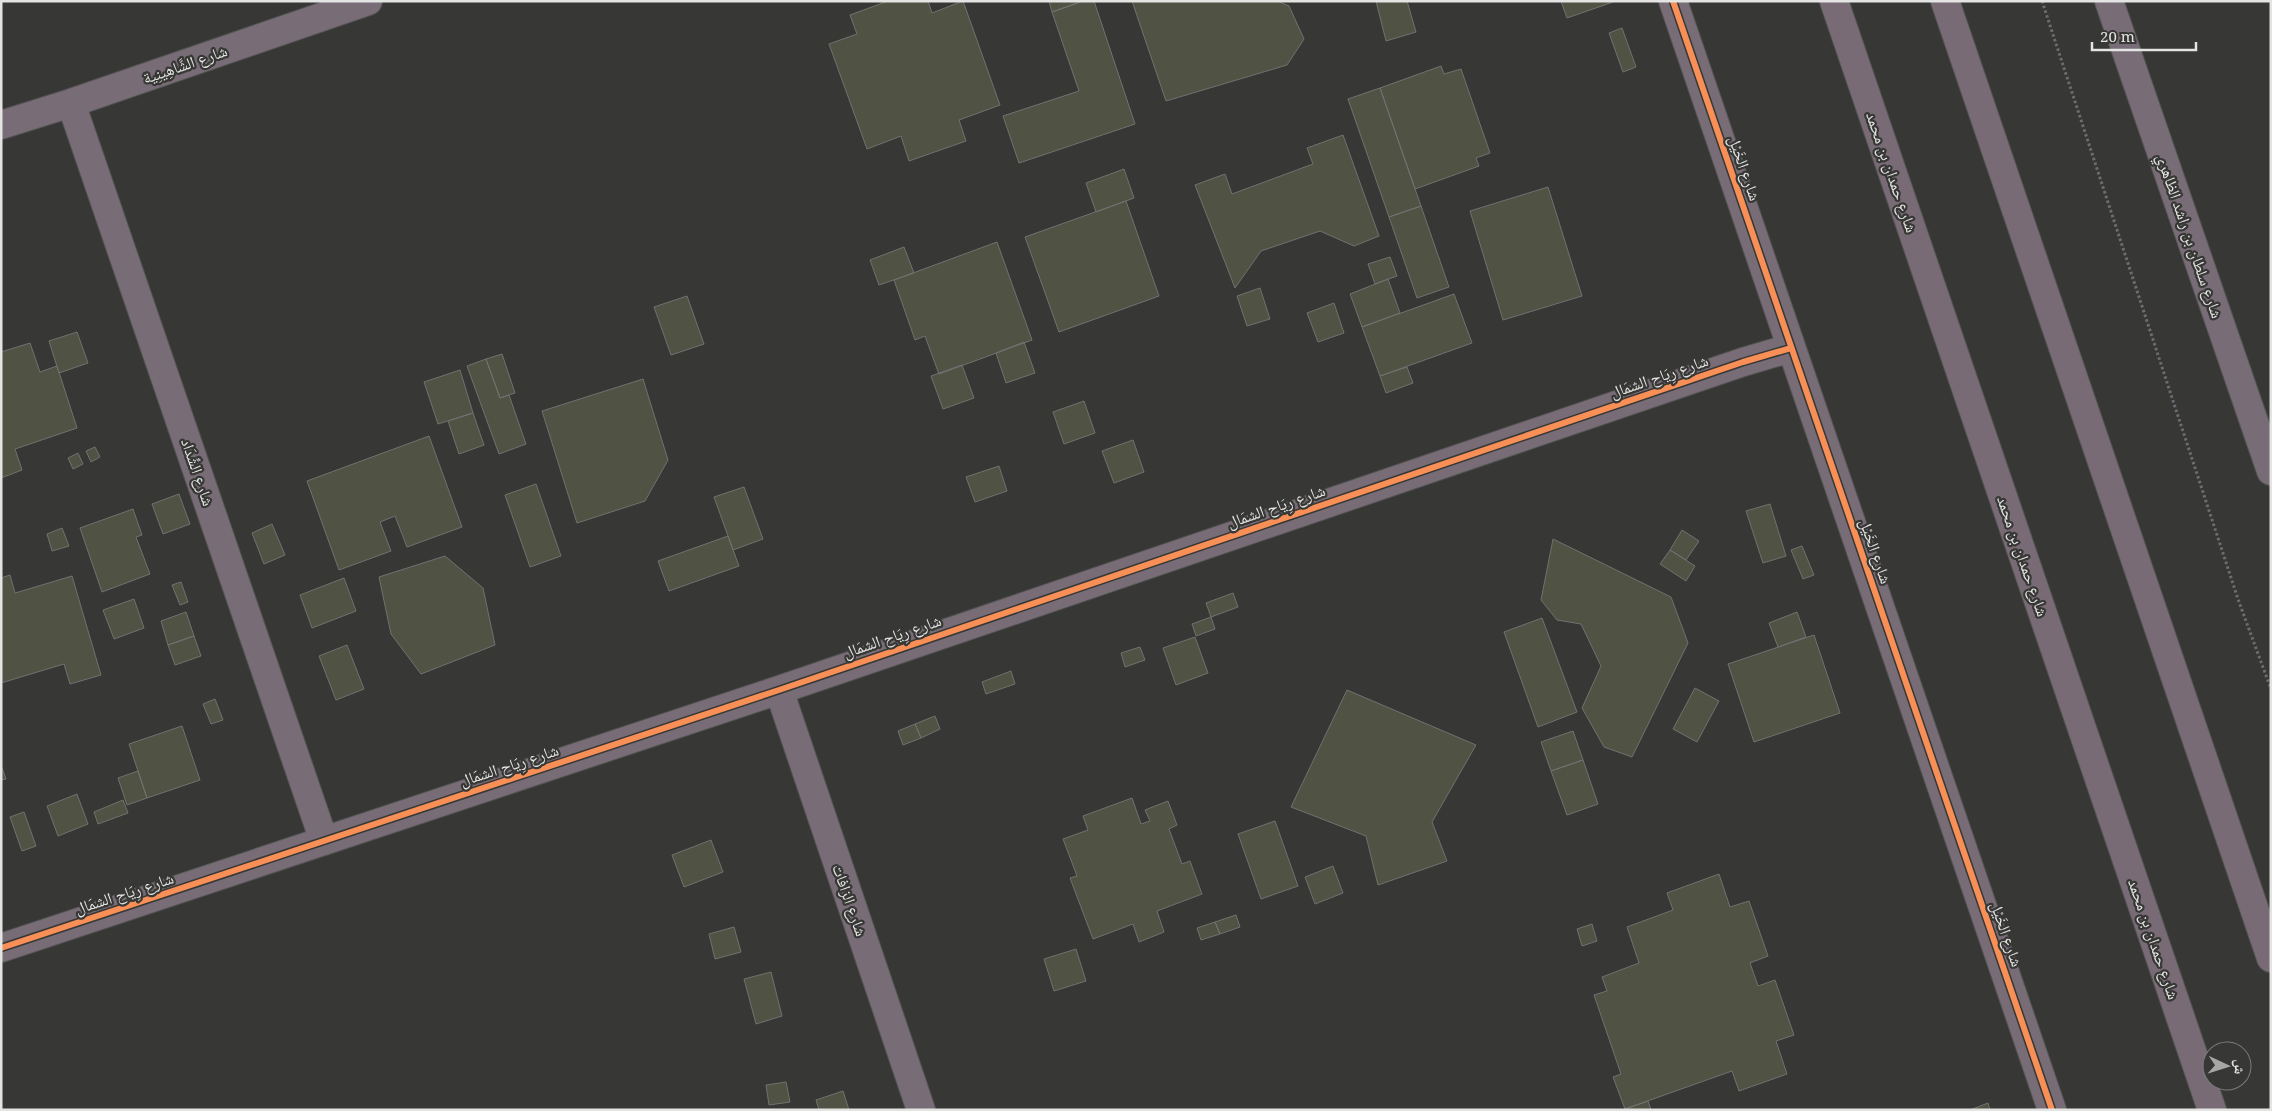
<svg xmlns="http://www.w3.org/2000/svg" width="2272" height="1111" font-family="'Noto Serif','Noto Naskh Arabic',serif">
	<rect width="100%" height="100%" fill="#373736"/>
	<path fill="#505344" stroke="#717170" d="M888,1H928L932,13L963,1L1000,105L959,120L966,141L909,161L901,136L867,149L829,44L857,34L850,15Z
		M1049,1H1083L1052,12Z
		M1083,1H1094L1135,124L1019,163L1003,116L1079,91L1052,12Z
		M1132,1H1277L1289,6L1304,39L1287,65L1166,101Z
		M1376,1H1407L1416,32L1386,41Z
		M1561,1H1612L1613,2L1567,18Z
		M1622,28L1636,67L1623,72L1609,33Z
		M1441,66L1444,74L1461,69L1490,153L1476,158L1479,166L1415,189L1380,88Z
		M1380,88L1421,206L1389,217L1348,99Z
		M1343,135L1379,236L1354,246L1320,231L1261,251L1235,288L1195,185L1225,174L1232,194L1313,164L1307,148Z
		M1124,169L1134,198L1096,212L1086,183Z
		M1548,187L1582,296L1503,320L1470,211Z
		M1126,201L1159,296L1059,332L1025,237Z
		M1421,206L1449,287L1417,298L1389,217Z
		M997,242L1032,340L939,374L925,336L915,340L894,280Z
		M904,247L914,273L879,285L870,260Z
		M1390,257L1397,276L1375,284L1368,264Z
		M1388,279L1400,313L1362,327L1350,294Z
		M1260,288L1270,319L1247,326L1237,296Z
		M1454,294L1472,343L1380,376L1362,327Z
		M687,296L704,344L671,355L654,307Z
		M1334,303L1344,333L1318,342L1307,313Z
		M77,332L88,363L59,373L49,341Z
		M1024,342L1035,373L1006,383L996,353Z
		M30,343L40,372L57,366L77,428L15,449L22,470L1,478V352Z
		M502,354L515,393L500,398L486,359Z
		M486,359L500,398L509,395L526,444L499,454L467,366Z
		M962,365L974,398L943,409L931,376Z
		M1407,367L1413,383L1386,393L1380,376Z
		M460,370L473,413L438,424L424,382Z
		M643,379L668,460L645,501L577,523L542,411Z
		M1084,401L1095,433L1064,444L1053,412Z
		M473,413L484,445L459,454L448,421Z
		M429,436L462,527L407,547L395,516L380,522L391,551L339,570L307,481Z
		M1133,440L1144,472L1114,483L1102,451Z
		M95,447L100,457L91,462L86,451Z
		M78,453L83,464L73,469L68,458Z
		M999,466L1007,491L975,502L966,477Z
		M536,484L561,556L530,567L505,495Z
		M744,487L763,539L733,550L714,497Z
		M179,494L190,524L163,534L152,504Z
		M1770,504L1786,556L1763,563L1746,511Z
		M133,509L142,535L136,537L150,574L102,592L80,528Z
		M272,524L285,555L264,564L252,533Z
		M62,528L69,546L52,551L47,534Z
		M1682,530L1699,541L1686,560L1670,550Z
		M728,536L739,566L669,591L658,561Z
		M1553,539L1671,597L1688,643L1632,757L1604,747L1582,708L1601,666L1581,624L1557,620L1541,600Z
		M1802,546L1814,575L1803,579L1791,550Z
		M1670,550L1695,566L1686,581L1660,564Z
		M445,556L483,588L495,645L421,674L391,634L379,577Z
		M10,575L15,593L72,576L101,675L70,684L64,664L1,683V578Z
		M344,578L356,611L312,628L300,595Z
		M181,582L188,602L180,605L172,585Z
		M1233,593L1238,607L1211,617L1206,603Z
		M134,599L144,628L114,639L103,610Z
		M186,612L194,636L168,645L161,621Z
		M1797,612L1806,637L1778,647L1769,623Z
		M1211,617L1215,629L1196,636L1192,624Z
		M1542,618L1577,712L1538,727L1504,632Z
		M1814,635L1840,713L1754,742L1728,664Z
		M194,636L201,656L175,665L168,645Z
		M1195,637L1208,673L1176,685L1163,648Z
		M347,645L364,689L336,700L319,656Z
		M1140,647L1145,660L1125,667L1121,653Z
		M1011,671L1015,684L986,694L982,682Z
		M1695,688L1719,701L1697,742L1673,729Z
		M1347,690L1476,745L1432,822L1447,861L1378,885L1366,836L1291,807Z
		M215,699L223,720L211,724L203,704Z
		M935,716L940,729L921,738L915,724Z
		M915,724L921,738L903,745L898,731Z
		M182,726L200,780L147,798L129,744Z
		M1573,731L1583,760L1551,771L1541,742Z
		M1583,760L1598,804L1567,815L1551,771Z
		M1,765L6,779L1,780Z
		M138,771L147,798L127,805L118,778Z
		M77,794L88,824L58,836L47,806Z
		M1132,798L1141,824L1150,821L1145,810L1168,801L1177,825L1169,829L1182,864L1190,861L1202,894L1157,911L1164,932L1139,942L1133,924L1093,939L1070,878L1077,876L1063,839L1088,830L1083,816Z
		M123,800L128,813L98,824L94,812Z
		M24,812L36,846L22,851L10,817Z
		M1275,821L1298,886L1261,899L1238,834Z
		M711,840L723,872L684,887L672,855Z
		M1333,866L1343,893L1315,904L1305,877Z
		M1719,874L1730,907L1749,901L1768,956L1750,963L1758,986L1775,980L1794,1035L1776,1041L1787,1074L1739,1091L1732,1071L1625,1109L1613,1077L1621,1074L1594,995L1607,991L1602,977L1639,963L1627,927L1673,910L1667,893Z
		M1236,915L1240,927L1220,934L1215,922Z
		M1215,922L1220,934L1201,940L1197,928Z
		M1592,924L1597,941L1582,946L1577,929Z
		M734,927L741,952L715,959L709,934Z
		M1076,949L1086,981L1054,991L1044,959Z
		M771,972L782,1016L756,1024L744,979Z
		M786,1082L790,1102L769,1105L766,1085Z
		M843,1091L849,1110H819L816,1100Z
		M1648,1101L1651,1110H1623L1625,1109Z
		M1988,1103L1990,1110H1970Z"/>
	<g fill="none" stroke-linecap="round" stroke-linejoin="round">
		<g stroke="#535352" stroke-width="30">
			<path id="minor" d="M1673,1L2052,1110
				M2109,1L2271,471
				M71,103L324,841
				M1,125L71,103L368,1
				M779,690L921,1110
				M1,948L779,690L1743,362L1791,348"/>
		</g>
		<g stroke="#535352" stroke-width="30">
			<path id="primary" d="M1834,1L2212,1110
				M1945,1L2271,958"/>
		</g>
		<path stroke="#726a71" stroke-width="3" stroke-dasharray="2.5 2.5" stroke-linecap="butt" d="M2042,1L2239,602L2271,689"/>
		<use href="#minor" stroke="#786c77" stroke-width="28"/>
		<use href="#primary" stroke="#786b76" stroke-width="28"/>
		<g stroke="#373835" stroke-width="9">
			<path id="cycleway" d="M1673,1L2052,1110
				M1,948L779,690L1743,362L1791,348"/>
		</g>
		<use href="#cycleway" stroke="#f78f57" stroke-width="6"/>
	</g>
	<g text-anchor="middle" dominant-baseline="central" stroke-width="4.5" stroke-linejoin="round" paint-order="stroke">
		<g font-size="16" fill="#e4e5e3" stroke="#373835">
			<text transform="translate(185 64) rotate(-19)">شارع الشَّاهِينِية</text>
			<text transform="translate(1745 168) rotate(71)">شارع الخَيْل</text>
			<text transform="translate(1892 172) rotate(71)">شارع حمدان بن محمد</text>
			<text transform="translate(2190 236) rotate(71)">شارع سلطان بن راشد الظاهري</text>
			<text transform="translate(1659 376) rotate(-19)">شارع رِيَاح الشمَال</text>
			<text transform="translate(198 472) rotate(71)">شارع الشِّدَاد</text>
			<text transform="translate(1276 506) rotate(-19)">شارع رِيَاح الشمَال</text>
			<text transform="translate(1876 551) rotate(71)">شارع الخَيْل</text>
			<text transform="translate(2023 556) rotate(71)">شارع حمدان بن محمد</text>
			<text transform="translate(892 636) rotate(-19)">شارع رِيَاح الشمَال</text>
			<text transform="translate(509 765) rotate(-18)">شارع رِيَاح الشمَال</text>
			<text transform="translate(124 893) rotate(-18)">شارع رِيَاح الشمَال</text>
			<text transform="translate(850 900) rotate(71)">شارع الزافات</text>
			<text transform="translate(2007 934) rotate(71)">شارع الخَيْل</text>
			<text transform="translate(2154 939) rotate(71)">شارع حمدان بن محمد</text>
		</g>
	</g>
	<rect width="2272" height="1111" fill="none" stroke="#e4e5e3" stroke-width="5"/>
	<g transform="translate(2227 1066) rotate(94)"><circle r="24" fill="#373835" stroke="#7c7d7b"/>
	<path d="M0-4L9 19L0 12L-9 19Z" fill="#a7a8a6"/>
	<text y="-8" font-size="14" font-weight="bold" text-anchor="middle" fill="#e4e5e3">ش</text>
	</g>
	<path d="M2092 42v8h104v-8" fill="none" stroke="#e4e5e3" stroke-width="2.5"/>
	<text x="2100" y="42" font-size="15" fill="#e4e5e3" stroke="#373835" stroke-width="4" paint-order="stroke">20 m</text>
</svg>
